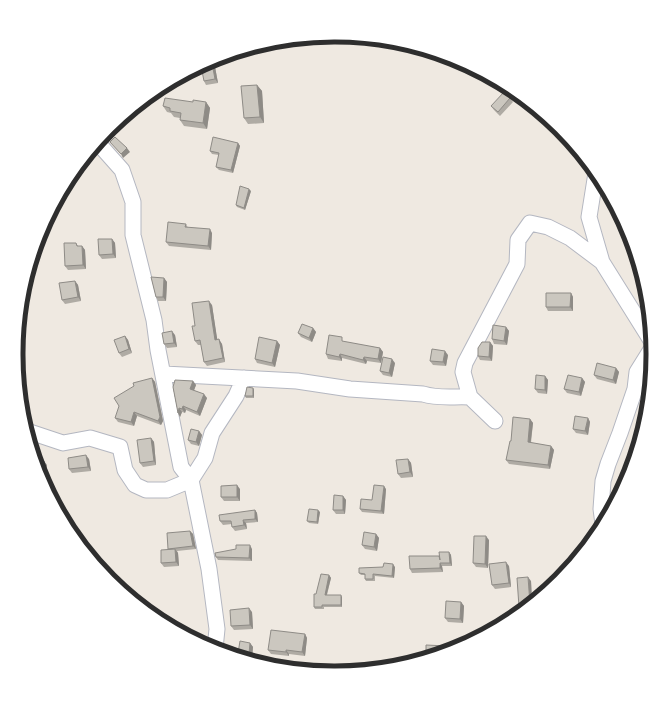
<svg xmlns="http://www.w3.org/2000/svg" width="669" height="708" font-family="'Sofia Sans Condensed',sans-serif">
	<rect width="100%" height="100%" fill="#efe9e1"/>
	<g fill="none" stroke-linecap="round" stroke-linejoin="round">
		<g stroke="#b4b7c1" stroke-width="17">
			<path id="minor" d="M98,143L122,170L133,202V235L154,320L158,350L181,467L191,480L209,569L217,629L215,649
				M596,173L589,217L602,262L652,342
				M164,374L297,381L350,389L423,394C439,399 454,396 470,397
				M495,421L470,397L463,372L465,363L517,264L518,240L530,223L548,227L570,238L602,262
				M27,431L63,443L90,438L120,447L125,470L135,485L146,490H167L191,480L205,458L212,433L236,396L244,378
				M603,524L601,509L603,481L608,464L620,433L635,389L637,372L652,348"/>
		</g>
		<use href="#minor" stroke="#fff" stroke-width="15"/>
	</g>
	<path fill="#afaba4" d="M199,67L201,73L190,76L188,73Z
		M215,67L218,83L206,85L204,81Z
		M257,85L262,91L264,123L248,124L244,118Z
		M510,98L513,102L500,116L494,110L491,106Z
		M193,102H206L210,108L207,129L184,126L180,120V118L174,117L171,113L167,112L163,106Z
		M124,117L127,121L117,133L110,128Z
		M238,143L240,146L233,173L219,170L216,167L219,155L212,154L210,151Z
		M251,191L245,210L237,207L236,205Z
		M186,224L188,228L212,233L211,250L169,246L166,242Z
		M112,239L115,243L116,258L102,259L99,255Z
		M76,243L78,246H82L85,250L86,269L68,270L65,266Z
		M164,278L167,282L166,301H158L156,297Z
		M75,281L78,285L81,301L65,304L62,300Z
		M571,293L573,297V311H548L546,307Z
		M212,305L217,340L222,344L225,362L207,366L204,362L201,345H198L195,341V326Z
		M506,327L509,331L507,345L494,344L492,339Z
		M313,328L316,332L312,342L301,337L298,333Z
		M175,335L177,347L167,348L164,344Z
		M125,336L128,340L132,353L122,357L119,353Z
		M277,341L280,345L275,367L257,363L255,359Z
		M345,342L380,348L383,352L381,363L367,361L366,364L342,358V361L328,359L326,354Z
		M490,342L493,346L492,361L480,360L478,356Z
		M448,355L446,366L433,365L430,361Z
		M395,363L392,377L383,375L380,371Z
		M616,368L619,372L616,384L597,379L594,375Z
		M545,376L548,380L547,394L538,393L535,389Z
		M152,378L155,382L163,421L161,425L137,416L134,426L118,422L115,418Z
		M582,378L585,382L581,396L567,393L564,389Z
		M193,381L196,385L194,390L207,398L200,416L186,410L185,413L182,412L180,417L178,413L173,387Z
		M253,388L254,390V398H246L245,396Z
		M647,416L645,424L642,420Z
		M588,418L590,422L588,435L576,433L573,429Z
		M530,419L533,423L531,443L551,446L554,450L550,469L509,464L506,460L511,441Z
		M199,431L202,435L199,446L191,444L188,440Z
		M151,438L154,442L156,465L143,467L140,463Z
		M89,459L91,471L72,473L69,469Z
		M408,459L411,463L413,477L401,478L398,474Z
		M240,489V501H224L221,497Z
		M386,489L384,514L362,512L360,509Z
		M343,496L346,500L345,514H336L333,510Z
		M255,510L257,513L258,522L246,523L247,529L235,531L232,527V524L223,525L220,521Z
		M320,512L318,524L309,523L307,521Z
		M190,531L193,534L196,549L177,551L178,553L179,566L164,567L161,563L169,549Z
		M376,534L379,538L377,551L365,549L362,545Z
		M489,540L488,568L476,567L473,563Z
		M252,549V561L218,560L216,557Z
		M449,552L451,555L452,566H442L443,572L412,573L410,569Z
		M509,566L511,587L495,589L492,585Z
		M395,567L394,578L375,576V581H366L365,579V575H361L359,573Z
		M329,575L331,578L327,595L342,597V607H324V609H315L314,607L316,594Z
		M531,581L532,602L522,610L519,607Z
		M461,602L464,606L463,623L448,622L445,618Z
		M252,612L253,629L234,630L231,626Z
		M305,634L307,638L305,656L289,654V656L271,654L268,650Z
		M250,643L253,647L252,658L241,657L238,653Z"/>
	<path fill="#8e8b86" d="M212,63L215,67L218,83L215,79Z
		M199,67L201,73L198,69V68Z
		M257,85L262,91L264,123L260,117Z
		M206,102L210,108L207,129L203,123Z
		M124,117L127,121L117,133L114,129Z
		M238,143L240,146L233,173L231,170Z
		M127,148L130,152L123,158L121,154Z
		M249,189L251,191L245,210L244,208Z
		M210,229L212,233L211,250L208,246Z
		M112,239L115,243L116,258L113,254Z
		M82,246L85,250L86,269L83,265Z
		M164,278L167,282L166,301L163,297Z
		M75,281L78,285L81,301L78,297Z
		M571,293L573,297V311L570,307Z
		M209,301L212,305L218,344L215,340Z
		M506,327L509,331L507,345L504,341Z
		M313,328L316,332L312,342L309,338Z
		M172,331L175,335L177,347L174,343Z
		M125,336L128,340L132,353L129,349Z
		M219,339L222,344L225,362L223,358Z
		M277,341L280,345L275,367L272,363Z
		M490,342L493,346L492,361L489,357Z
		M380,348L383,352L381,363L378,359Z
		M445,351L448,355L446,366L443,362Z
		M340,354L342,358V361L339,357Z
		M364,357L367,361L366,364L363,360Z
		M392,359L395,363L392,377L389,373Z
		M616,368L619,372L616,384L613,380Z
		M545,376L548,380L547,394L545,390Z
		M152,378L155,382L163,421L161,425L158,421Z
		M582,378L585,382L581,396L579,392Z
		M193,381L196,385L193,393L190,389Z
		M253,388L254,390V398L253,396Z
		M204,394L207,398L200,416L197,412Z
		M183,406L186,410L185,413L182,409Z
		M179,408L182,412L180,417L178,413Z
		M134,412L137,416L134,426L131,422Z
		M588,418L590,422L588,435L585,431Z
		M530,419L533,423L530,447L528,442Z
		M199,431L202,435L199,446L196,442Z
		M151,438L154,442L156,465L154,461Z
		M551,446L554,450L550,469L548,465Z
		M86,455L89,459L91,471L88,467Z
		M408,459L411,463L413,477L410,472Z
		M44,461L47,465L45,484L42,479Z
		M237,485L240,489V501L237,497Z
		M384,486L386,489L384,514L381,511Z
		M343,496L346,500L345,514L343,510Z
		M255,510L257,513L258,522L255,519Z
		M318,510L320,512L318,524L317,522Z
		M243,520L246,523L247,529L244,525Z
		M190,531L193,534L196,549L193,546Z
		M376,534L379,538L377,551L374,547Z
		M486,536L489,540L488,568L485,564Z
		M250,545L252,549V561L249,558Z
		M175,549L178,553L179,566L176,562Z
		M449,552L451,555L452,566L450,563Z
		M91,553L94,557L95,562L92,558Z
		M506,562L509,566L511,587L509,583Z
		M440,563L442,566L443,572L440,568Z
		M393,564L395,567L394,578L392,576Z
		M329,575L331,578L326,597L325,595Z
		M528,577L531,581L532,602L530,604Z
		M341,595L342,597V607L341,605Z
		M461,602L464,606L463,623L460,619Z
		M249,608L252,612L253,629L250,625Z
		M305,634L307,638L305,656L302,652Z
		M250,643L253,647L252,658L249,654Z
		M447,646L450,650L447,651Z
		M286,650L289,654V656L286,652Z"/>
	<path fill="#cbc7bf" stroke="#8e8b86" d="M212,63L215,79L204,81L201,66Z
		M257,85L260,117L244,118L241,86Z
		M504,92L510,98L498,112L491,106Z
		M165,98L193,102V100L206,102L203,123L180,120L181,113L170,111V108L163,106Z
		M124,117L114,129L111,127Z
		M115,137L127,148L121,154L110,142Z
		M213,137L238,143L231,170L216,167L219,153L210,151Z
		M240,186L249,189L244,208L236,205Z
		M168,222L186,224L185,227L210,229L208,246L166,242Z
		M98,239H112L113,254L99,255Z
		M64,243H76L77,246H82L83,265L65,266Z
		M151,277L164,278L163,297H156Z
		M75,281L78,297L62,300L59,283Z
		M546,293H571L570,307H546Z
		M209,301L215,340L219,339L223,358L204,362L200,340L195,341L192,326H195L192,303Z
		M302,324L313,328L309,338L298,333Z
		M493,325L506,327L504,341L492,339Z
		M172,331L174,343L164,344L162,333Z
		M329,335L342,337V341L380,348L378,359L364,357L363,360L340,354L339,357L326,354Z
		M125,336L129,349L119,353L114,340Z
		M259,337L277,341L272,363L255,359Z
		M482,342H490L489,357L478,356V348Z
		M432,349L445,351L443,362L430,361Z
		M383,357L392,359L389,373L380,371Z
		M597,363L616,368L613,380L594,375Z
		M536,375L545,376V390L535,389Z
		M568,375L582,378L579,392L564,389Z
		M152,378L160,417L158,421L134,412L131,422L115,418L119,406L114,398L134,386L133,383Z
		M175,380L193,381L190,389L204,394L197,412L183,406L182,409L179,408L178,413L173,387Z
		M247,387L253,388V396H245Z
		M644,399L648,400L647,416L646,420H642Z
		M575,416L588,418L585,431L573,429Z
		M513,417L530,419L528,442L551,446L548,465L506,460L510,441H511Z
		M191,429L199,431L196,442L188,440Z
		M151,438L154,461L140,463L137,440Z
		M86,455L88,467L69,469L68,458Z
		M408,459L410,472L398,474L396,460Z
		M35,460L44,461L42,479L40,476Z
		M623,478H627L622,489Z
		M237,485V497H221V486Z
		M374,485L384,486L381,511L360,509L361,499L372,500Z
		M334,495L343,496V510H333Z
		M309,509L318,510L317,522L307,521Z
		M255,510V519L243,520L244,525L232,527L231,521H220L219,515Z
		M190,531L193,546L168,549L167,533Z
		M364,532L376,534L374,547L362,545Z
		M474,536H486L485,564L473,563Z
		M236,545H250L249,558L216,557L215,553L236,549Z
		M175,549L176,562L161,563V550Z
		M439,552H449L450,563H440V568L410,569L409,556H439L440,560Z
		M91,553L92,558L89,554Z
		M506,562L509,583L492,585L489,564Z
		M384,563L393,564L392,576L373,574V579H365V574L359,573V568L383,567Z
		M321,574L329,575L325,595H341V605H322V607H314V594H316Z
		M528,577L530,604L526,607H519L517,578Z
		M446,601L461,602L460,619L445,618Z
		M249,608L250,625L231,626L230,610Z
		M271,630L305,634L302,652L286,650V652L268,650Z
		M240,641L250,643L249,654L238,653Z
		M426,645L447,646V651L426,657Z"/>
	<path d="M0 0H669V708H0ZM334 42H335A311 311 0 0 1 646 353V355A311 311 0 0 1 335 666H334A311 311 0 0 1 23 355V353A311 311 0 0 1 334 42Z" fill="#fff" fill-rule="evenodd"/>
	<path fill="none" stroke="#2e2e2e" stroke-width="5" d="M334 42H335A311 311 0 0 1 646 353V355A311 311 0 0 1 335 666H334A311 311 0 0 1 23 355V353A311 311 0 0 1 334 42Z"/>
</svg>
